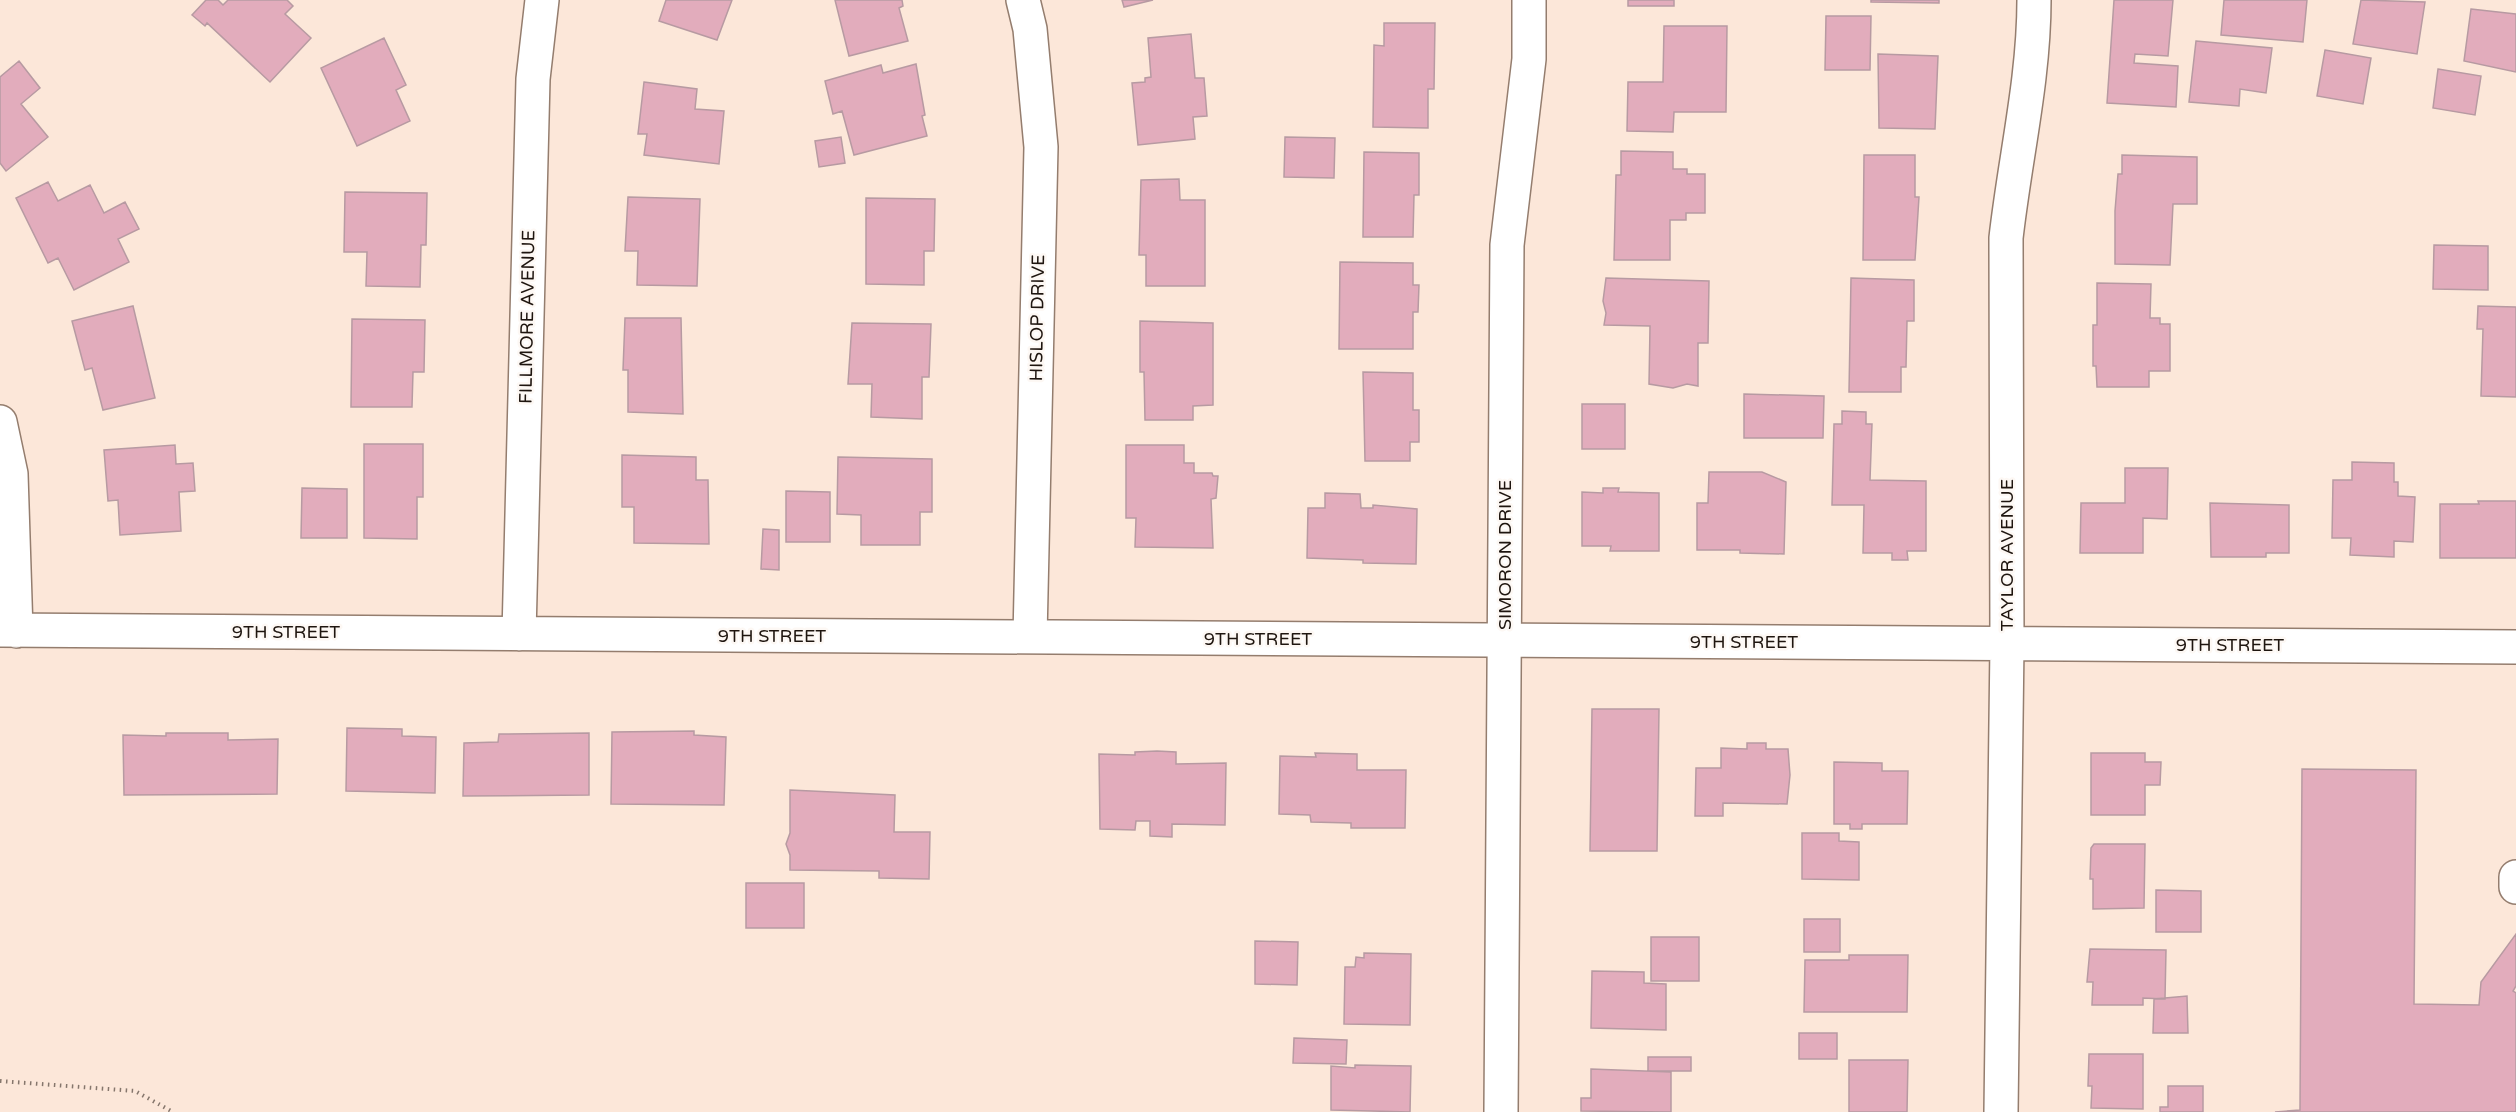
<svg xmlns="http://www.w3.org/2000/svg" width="2516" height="1112" font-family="'Varela Round',sans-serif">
	<rect width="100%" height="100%" fill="#fce7d9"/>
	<path fill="#e2acbc" stroke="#b79aa2" stroke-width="1.5" d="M206,0H218L223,5L228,0H287L293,6L285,14L311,38L270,82L207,23L205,26L192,15Z
		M666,0H732L717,40L659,21Z
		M835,0H902L903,6L899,8L908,41L849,56Z
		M1122,0H1153L1124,7Z
		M1628,0H1674V6H1628Z
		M1871,0H1939V3L1871,2Z
		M2114,0H2173L2168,56L2135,54L2134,63L2178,66L2176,107L2107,103Z
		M2224,0H2307L2303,42L2221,35Z
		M2361,0L2425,2L2417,54L2353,44Z
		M2471,9L2516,14V72L2464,61Z
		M1826,16H1871L1870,70H1825Z
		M1384,23H1435L1434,89H1428V128L1373,127L1374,45L1384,46Z
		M1664,26H1727L1726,112H1674L1673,132L1627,131L1628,82H1663Z
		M1191,34L1195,78H1204L1207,116L1193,117L1195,139L1138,145L1132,83L1145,82V78L1151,77L1148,38Z
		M384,38L406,85L396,90L410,121L357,146L321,68Z
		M2196,41L2272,48L2266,93L2240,89L2239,106L2189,102Z
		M2325,50L2371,58L2363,104L2317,96Z
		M1878,54L1938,56L1935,129L1879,128Z
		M19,61L40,88L21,104L48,137L6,171L0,163V77Z
		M916,64L925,115L922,116L927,136L854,155L842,111L833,114L825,81L881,65L883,73Z
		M2438,69L2481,76L2475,115L2433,108Z
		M644,82L697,89L695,109L724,111L719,164L644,155L647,134H638Z
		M841,137L845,163L819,167L815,141Z
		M1285,137L1335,138L1334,178L1284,177Z
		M1621,151L1673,152V169H1687V174H1705V213H1686V220H1670V260H1614L1616,175H1621Z
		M1364,152L1419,153V195H1414L1413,237H1363Z
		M1864,155H1915V197H1919L1915,260H1863Z
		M2122,155L2197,157V204H2173L2170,265L2115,264V211L2118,174H2122Z
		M1179,179L1180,200H1205V286H1146V255H1139L1141,180Z
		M48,182L58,201L90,185L104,213L125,202L139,229L118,239L129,262L74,290L58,258L48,263L16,198Z
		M345,192L427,193L426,245H421L420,287L366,286L367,252H344Z
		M628,197L700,199L697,286L637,285L638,251H625Z
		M866,198L935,199L934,251H924V285L866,284Z
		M2434,245L2488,246V290L2433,289Z
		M1340,262L1413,263V285H1419L1418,312H1413V349H1339Z
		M1606,278L1709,281L1708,343H1698V386L1687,384L1673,388L1649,384L1650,326L1604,325L1606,313L1603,301Z
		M1851,278L1914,280V321H1907L1906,367H1901V392H1849Z
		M2097,283L2151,284L2150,318H2160V324H2170V371H2149V387H2097L2096,366H2093V325H2097Z
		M133,306L155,398L103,410L92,368L85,370L72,321Z
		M2478,306L2516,307V397L2481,396L2483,329H2477Z
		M625,318H681L683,414L628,412V370H623Z
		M352,319L425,320L424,372H413L412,407H351Z
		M1140,321L1213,323V405L1193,406V420H1145L1144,372H1140Z
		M852,323L931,324L929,377H922V419L871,417L872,384H848Z
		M1363,372L1413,373V410H1419V442H1410V461H1365Z
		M1744,394L1824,396L1823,438H1744Z
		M1582,404H1625V449H1582Z
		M1842,411L1866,412V424H1872L1870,480L1926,481V551H1907L1908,560H1892V553H1863L1864,505H1832L1834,424H1842Z
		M364,444H423V497H417V539L364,538Z
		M175,445L176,464L193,463L195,491L179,492L181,531L120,535L118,500L108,501L104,450Z
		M1126,445H1184V463H1194V473H1212L1213,476H1218L1216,498L1211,499L1213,548L1135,547L1136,518H1126Z
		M622,455L696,457V480H708L709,544L634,543V507H622Z
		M838,457L932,459V512H920V545H861V515L837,514Z
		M2352,462L2394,463V482H2398V496L2415,497L2413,542L2394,541V557L2350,555L2351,538H2332L2333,480H2352Z
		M2125,468H2168L2167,519L2143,518V553H2080L2081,503H2125Z
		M1709,472H1762L1786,482L1784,554L1740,553V550H1697V503H1708Z
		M302,488L347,489V538H301Z
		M1603,488H1619L1618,492L1659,493V551H1610L1611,546H1582V492L1603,493Z
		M786,491L830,492V542H786Z
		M1325,493L1360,494L1361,508H1373V505L1417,509L1416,564L1363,563V560L1307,558L1308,508H1325Z
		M2478,501H2516V558H2440V504H2479Z
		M2210,503L2289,505V553H2266V557H2211Z
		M763,529L779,530V570L761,569Z
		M1592,709H1659L1657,851H1590Z
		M347,728L402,729V736L436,737L435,793L346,791Z
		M694,731V735L726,737L724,805L611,804L612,732Z
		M166,733H228V740L278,739L277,794L124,795L123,735L166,736Z
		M589,733V795L463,796L464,743L498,742L499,734Z
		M1747,743H1766V749H1788L1790,775L1787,804L1723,803V816H1695L1696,768H1721V748L1747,749Z
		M1157,751L1176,752V764L1226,763L1225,825L1172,824V837L1150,836V821H1136L1135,830L1100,829L1099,754L1135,755V752Z
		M1315,753L1357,754V770H1406L1405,828H1351V823L1311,822L1310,815L1279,814L1280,756L1316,757Z
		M2091,753H2145V762H2161L2160,785H2145V815H2091Z
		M1834,762L1882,763V771H1908L1907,824H1862V829H1850V824H1834Z
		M2302,769L2416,770L2414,1004L2479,1005L2481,982L2516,934V986L2513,991L2516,993V1112H2275L2300,1110Z
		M790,790L895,795L894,832H930L929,879L879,878V871L790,870V855L786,844L790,833Z
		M1802,833H1839V841L1859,842V880L1802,879Z
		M2094,844H2145L2144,908L2093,909V879H2090L2091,848Z
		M746,883H804V928H746Z
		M2156,890L2201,891V932H2156Z
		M1804,919H1840V952H1804Z
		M1651,937H1699V981H1651Z
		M1255,941L1298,942L1297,985L1255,984Z
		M2090,949L2166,950L2165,999L2143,998V1005H2092L2093,982H2087Z
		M1364,953L1411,954L1410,1025L1344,1024L1345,967H1355L1356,957L1364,958Z
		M1849,955H1908L1907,1012H1804L1805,960H1849Z
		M1592,971L1644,972V983L1666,984V1030L1591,1028Z
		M2187,996L2188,1033H2153L2154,999Z
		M1799,1033H1837V1059H1799Z
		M1294,1038L1347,1040L1346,1064L1293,1063Z
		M2089,1054H2143V1109L2091,1108L2092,1086H2088Z
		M1648,1057H1691V1071H1648Z
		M1849,1060H1908L1907,1112H1849Z
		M1355,1065L1411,1066L1410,1112L1331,1110V1066L1355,1068Z
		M1591,1069L1671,1072V1112L1581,1111V1098H1591Z
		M2168,1086H2203V1112H2160V1107H2168Z"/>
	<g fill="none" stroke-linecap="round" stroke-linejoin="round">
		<g stroke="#947d6e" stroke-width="36">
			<path id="minor" d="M1023,0L1030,29L1041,147L1030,637
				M0,422L11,474L16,631
				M0,630L2516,647
				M519,634L533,79L542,0
				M2516,877V887
				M1501,1112L1507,245L1529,59V0
				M2001,1112L2007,644L2006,238C2015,158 2034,80 2034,0"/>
		</g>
		<path stroke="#85766c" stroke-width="4" stroke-dasharray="1.5 4.5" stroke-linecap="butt" d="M0,1081L135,1091L173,1112"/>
		<use href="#minor" stroke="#fff" stroke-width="33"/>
	</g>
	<g text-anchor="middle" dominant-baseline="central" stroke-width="5" stroke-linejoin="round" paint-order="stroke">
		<g font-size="18" fill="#1e150f" stroke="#fdf8f4">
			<text transform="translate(527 317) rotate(-89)">FILLMORE AVENUE</text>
			<text transform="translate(1037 318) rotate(-89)">HISLOP DRIVE</text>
			<text transform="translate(1505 555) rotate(-90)">SIMORON DRIVE</text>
			<text transform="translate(2007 555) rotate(-90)">TAYLOR AVENUE</text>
			<text x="286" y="632">9TH STREET</text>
			<text x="772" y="636">9TH STREET</text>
			<text x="1258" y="639">9TH STREET</text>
			<text x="1744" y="642">9TH STREET</text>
			<text x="2230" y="645">9TH STREET</text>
		</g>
	</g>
</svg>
